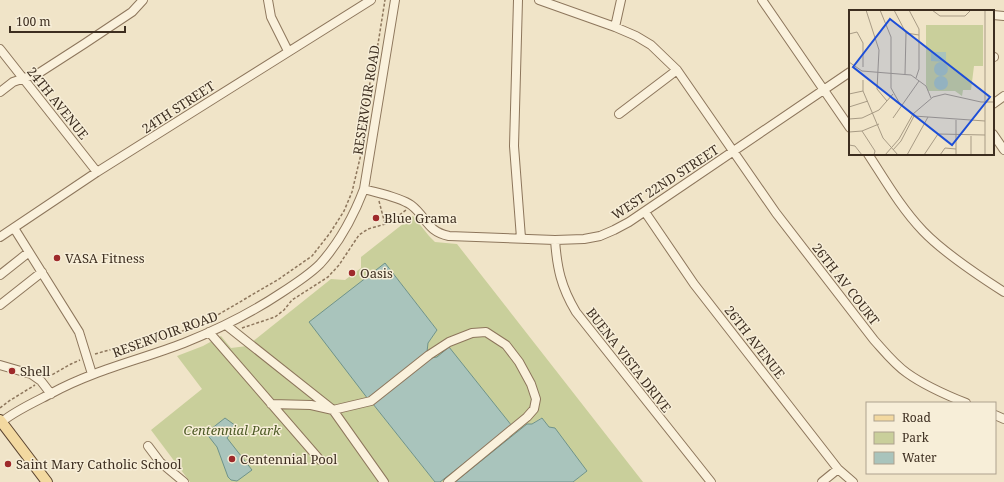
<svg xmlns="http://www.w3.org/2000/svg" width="1004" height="482" font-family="'Noto Serif',serif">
	<rect width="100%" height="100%" fill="#f0e4c8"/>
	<path fill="#c9cf9b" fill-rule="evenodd" d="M413,216L429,236L435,242L457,244L643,482H573L587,471L541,418L532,424L527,425L455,482H440L512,425L437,357L373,404L435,482H190L151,430L202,389L177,356L203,346L221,336L231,348L247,346L331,279L345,280L361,268V257ZM385,263L437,330L428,343Z"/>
	<path fill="#a9c4bc" stroke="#6f938a" d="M385,263L437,330L428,343L427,352L368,399L309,322Z
		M449,347L512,426L440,482H435L373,404L430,358L437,357Z
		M225,418L236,426L227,438L252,470L237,481L231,480L228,477L217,447L206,433Z
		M542,418L549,427L555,428L587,471L573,482H455L527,424H532Z"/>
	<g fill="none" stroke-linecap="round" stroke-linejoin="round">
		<g stroke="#8d765c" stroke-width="10">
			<path id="minor" d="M268,0L271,17L288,51
				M518,0L514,146L521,238
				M539,0L615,27L636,36L651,45L677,70L776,213L874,340C884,351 894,364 907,373C925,386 946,395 966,403
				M762,0L850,128
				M993,15L1004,16
				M615,27L621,0
				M0,49L97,172
				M993,57H994
				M0,92L13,82L39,73L84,44L132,12L143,0
				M993,104L1004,96
				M619,114L677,70
				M993,134L1004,150
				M868,154C885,180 901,208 923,231C943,252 979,276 1004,292
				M364,189C378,193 400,197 411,205C427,217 426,231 449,236L555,240L584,239L600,236L614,230L629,222L850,72
				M645,212L694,284L838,469L853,482
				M14,228L79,332L92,374
				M0,237L97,172L371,0
				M555,240C557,268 561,287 576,312L711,482
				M0,275L29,252
				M0,305L42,272
				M226,325L333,410L384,482
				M209,332L320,460
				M0,365L31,374L41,381L51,394
				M271,404L311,405L333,410L371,401L429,355L449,342L472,333L486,332L506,345L519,362L531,384L536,399L534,409L527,417L448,482
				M995,415L1004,419
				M0,424C8,414 39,400 52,393C94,370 140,360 184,343C219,329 251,313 281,293C295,284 309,275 320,264C339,243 354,215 364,189L395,0
				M148,446L160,462L184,482
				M822,482L838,469"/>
		</g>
		<g stroke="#5b4430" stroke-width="12">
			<path id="major" d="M0,420L47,482"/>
		</g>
		<path stroke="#8d765c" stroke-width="1.5" stroke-dasharray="3 2" stroke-linecap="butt" d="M379,201L385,224
			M242,328L275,317L284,310L292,300L328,277L339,265L359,235L368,229L389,223L406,210
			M95,354L120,347L164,338L204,323L279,279L312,256L330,233L344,211L352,192L361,154L365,107L378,44L385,0
			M48,377L71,364L80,360
			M0,408L9,401L35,385"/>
		<use href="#minor" stroke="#faf1dc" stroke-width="8"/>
		<use href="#major" stroke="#f3d9a0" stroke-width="10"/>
	</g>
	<g fill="#9e2a2b" stroke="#f7eed8" stroke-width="1.5">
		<circle cx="376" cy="218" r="4"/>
		<circle cx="57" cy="258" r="4"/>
		<circle cx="352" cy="273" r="4"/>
		<circle cx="12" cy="371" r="4"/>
		<circle cx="232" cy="459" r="4"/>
		<circle cx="8" cy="464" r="4"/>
	</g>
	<g text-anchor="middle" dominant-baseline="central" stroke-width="3" stroke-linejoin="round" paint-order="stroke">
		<g font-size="13" fill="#3d2e20" stroke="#f7eed8">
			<text transform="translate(366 100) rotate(-81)">RESERVOIR ROAD</text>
			<text transform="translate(58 103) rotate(51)">24TH AVENUE</text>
			<text transform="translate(178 107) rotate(-33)">24TH STREET</text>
			<text transform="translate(665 182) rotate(-33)">WEST 22ND STREET</text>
			<text transform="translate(846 284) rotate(52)">26TH AV COURT</text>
			<text transform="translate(165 334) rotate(-20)">RESERVOIR ROAD</text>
			<text transform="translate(755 342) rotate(52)">26TH AVENUE</text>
			<text transform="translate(629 360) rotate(52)">BUENA VISTA DRIVE</text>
		</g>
		<g font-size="13" fill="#3d2e20" stroke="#f7eed8" text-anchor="start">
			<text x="384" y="218">Blue Grama</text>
			<text x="65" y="258">VASA Fitness</text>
			<text x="360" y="273">Oasis</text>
			<text x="20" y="371">Shell</text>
			<text x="240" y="459">Centennial Pool</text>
			<text x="16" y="464">Saint Mary Catholic School</text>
		</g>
		<g font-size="13" font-style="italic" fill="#4d5a26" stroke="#f7eed8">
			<text x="232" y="430">Centennial Park</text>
		</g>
	</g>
	<g transform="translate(849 10)">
		<rect width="145" height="145" fill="#f0e4c8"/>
		<path d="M77,15H134V56H125L122,80H114L113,86L106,81H79L77,75Z" fill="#c9cf9b"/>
		<path d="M82,42H97V52L82,51ZM85 59a7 7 0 1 1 14 0a7 7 0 1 1-14 0ZM85 73a7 7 0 1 1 14 0a7 7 0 1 1-14 0Z" fill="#a9c4bc"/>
		<path fill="none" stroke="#a89b85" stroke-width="1" d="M17,0L30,40L28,79L38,91M31,0L42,27V78L51,94L65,106L136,111M45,0L57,23L56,64M60,0L70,19V59L67,68M83,0L91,6H116L122,0M136,0V145M57,23L70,25M0,24L8,22L14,33V57M0,52L13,61L62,65L77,76L82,88M14,70V81L34,128L49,145M0,84L14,81M0,97L19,91M44,108L70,71M0,109L13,108L30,100L44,84M107,110V145M13,121L26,141L25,145M0,122L13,121L30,114M122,126V145M0,135L6,136L13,145M44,140L52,131L65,106M36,145L50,129L64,104L84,87L96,84L132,92H145M58,145L79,107M75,145L89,124L136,125M91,145L96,138L107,139"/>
		<path fill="#1d4ed8" fill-opacity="0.15" stroke="#1d4ed8" stroke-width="2" d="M41,9L141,87L103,135L4,57Z"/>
		<rect width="145" height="145" fill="none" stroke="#3d2e20" stroke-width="2"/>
	</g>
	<rect x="866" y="402" width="130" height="72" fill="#f7eed8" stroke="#ada18e"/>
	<rect x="874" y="415" width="20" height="6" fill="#f3d9a0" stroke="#ada18e"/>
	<text x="902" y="422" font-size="12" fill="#3d2e20">Road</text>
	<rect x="874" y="432" width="20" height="12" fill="#c9cf9b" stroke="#ada18e"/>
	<text x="902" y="442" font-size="12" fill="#3d2e20">Park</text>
	<rect x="874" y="452" width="20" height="12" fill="#a9c4bc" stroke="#ada18e"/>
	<text x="902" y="462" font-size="12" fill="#3d2e20">Water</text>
	<path d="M10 26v6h115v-6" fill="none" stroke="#3d2e20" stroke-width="2"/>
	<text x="16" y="26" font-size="12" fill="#3d2e20" stroke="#f7eed8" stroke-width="3" paint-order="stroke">100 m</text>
</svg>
